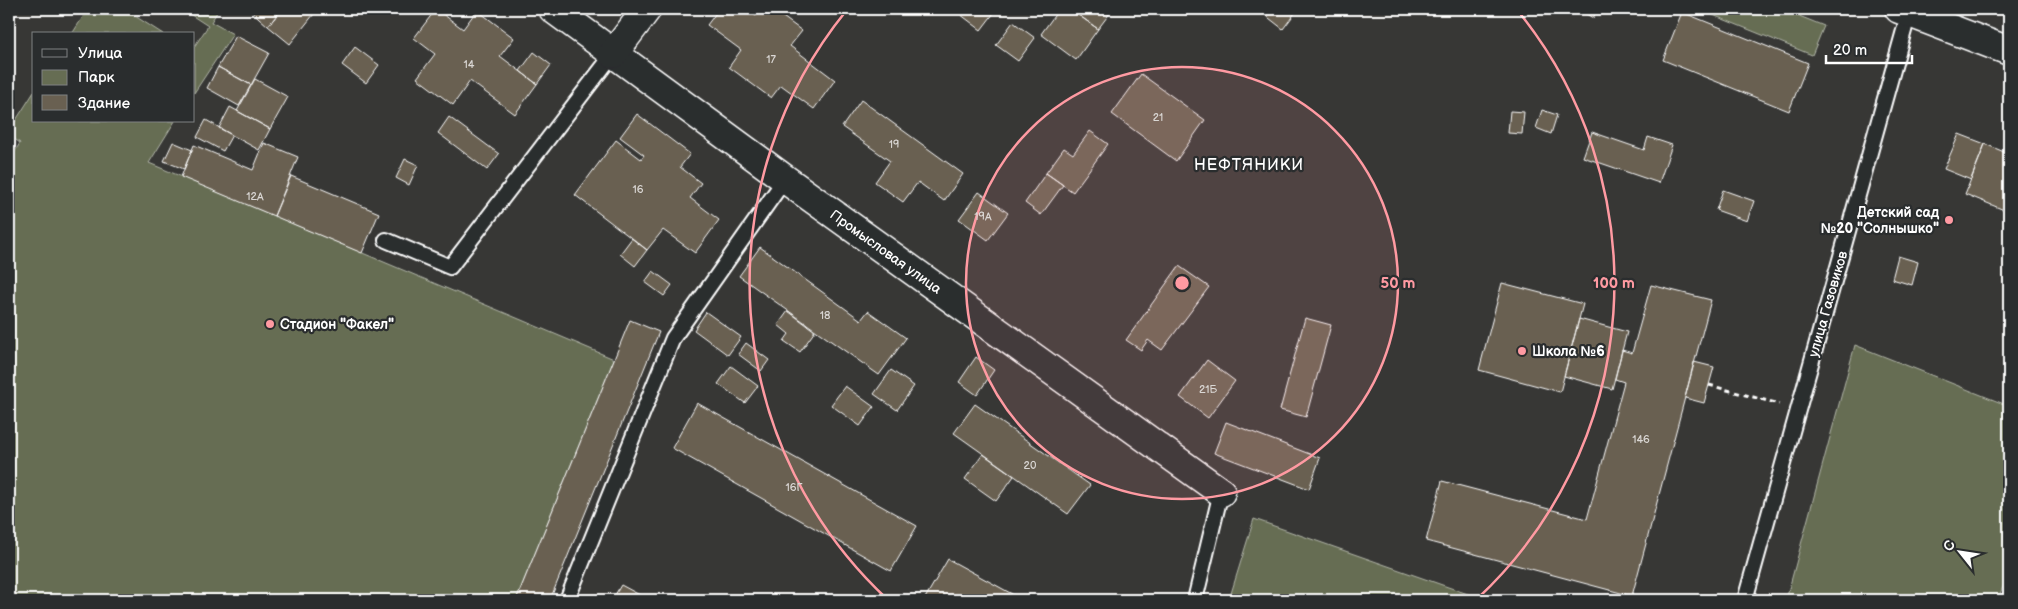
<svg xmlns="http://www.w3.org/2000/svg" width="2018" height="609" font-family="'Balsamiq Sans',sans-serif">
	<rect width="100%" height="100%" fill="#373735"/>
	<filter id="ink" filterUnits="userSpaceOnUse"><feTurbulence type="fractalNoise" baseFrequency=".02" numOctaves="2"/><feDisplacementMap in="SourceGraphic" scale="10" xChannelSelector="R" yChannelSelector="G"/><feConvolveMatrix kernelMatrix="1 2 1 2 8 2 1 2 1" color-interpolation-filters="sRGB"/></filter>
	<g filter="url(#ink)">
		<path fill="#666d53" stroke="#b2b6a9" d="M88,9H124L163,34H72Z
			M182,9H219L211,22L233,34L194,93V47L208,26Z
			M1698,9H1782L1824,26L1812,55Z
			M34,92V121H175L149,163L614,359L516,600H9V161L20,143L9,135V131Z
			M1855,345L2009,406V574L1997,600H1786Z
			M1254,519L1485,600H1229Z"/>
		<path fill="#696051" stroke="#fff" d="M249,9H282L268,26Z
			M282,9H318L290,44L268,26Z
			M436,9L463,29L477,10L514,38L500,56L537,84L515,114L470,81L453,105L417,78L435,54L414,38Z
			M719,9H746L756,16L761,9H772L802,31L790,46L835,80L814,109L781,85L771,98L729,67L741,50L707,25Z
			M958,9H997L981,30L956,11Z
			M1059,9H1070L1098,29L1076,60L1041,34Z
			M1070,9H1113L1098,29Z
			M1261,9H1298L1283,29L1260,11Z
			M1578,9H1598L1593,18Z
			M1682,12L1808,63L1789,111L1663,60Z
			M1013,22L1035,38L1018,61L996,45Z
			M236,36L269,53L251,85L218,67Z
			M355,47L379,65L366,83L342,65Z
			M534,52L551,65L537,84L520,71Z
			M218,67L251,85L239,106L207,88Z
			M1141,74L1205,120L1176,161L1112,114Z
			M255,79L288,97L270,129L237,111Z
			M861,100L963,174L944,201L918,182L903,202L875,182L890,161L842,127Z
			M230,107L270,129L259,150L219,128Z
			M1542,110L1557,115L1551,134L1536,128Z
			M1510,111L1524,112L1522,134L1508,133Z
			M637,114L690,154L680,167L701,183L690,198L719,220L695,253L663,230L647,250L575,195L616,140L641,159L644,155L620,137Z
			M449,117L499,154L487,170L438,133Z
			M206,120L232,135L223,151L197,137Z
			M1090,131L1108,144L1073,192L1046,173L1064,148L1073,154Z
			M1592,132L1644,150L1648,137L1672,145L1659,183L1583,157Z
			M1959,134L1985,144L1971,180L1944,169Z
			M173,142L192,150L184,169L164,161Z
			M264,143L298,157L274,216L181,177L194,145L253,170Z
			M1985,144L2009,154V212L1965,194Z
			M405,159L418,165L409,185L396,178Z
			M1046,173L1063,185L1041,215L1025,203Z
			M291,176L379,213L362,253L274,216Z
			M1723,190L1754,201L1747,221L1716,210Z
			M979,192L1008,213L988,240L959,219Z
			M632,238L647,250L635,266L620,254Z
			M760,247L861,320L868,311L906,338L879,375L739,276Z
			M1898,256L1918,262L1912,285L1892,279Z
			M1179,266L1209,287L1162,350L1148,340L1141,350L1126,340Z
			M653,271L672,285L664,296L645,282Z
			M1502,283L1583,304L1560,392L1479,370Z
			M1651,285L1711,300L1632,596L1426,541L1442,481L1587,519L1624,382L1615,379L1622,350L1632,353Z
			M788,311L815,331L800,352L784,341L789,334L778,325Z
			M706,312L741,337L728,355L694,330Z
			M1305,318L1331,325L1306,417L1280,410Z
			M1579,319L1627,332L1612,389L1564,376Z
			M630,320L659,332L550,600H516Z
			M746,343L769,360L761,371L738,354Z
			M976,357L994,370L977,395L959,382Z
			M1207,360L1235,381L1208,418L1180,397Z
			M1694,362L1714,367L1704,403L1685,398Z
			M731,366L758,386L745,403L718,384Z
			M891,370L914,386L897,410L874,394Z
			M845,386L874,407L860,426L831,405Z
			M697,403L917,526L891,571L672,448Z
			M975,404L1090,485L1068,514L954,433Z
			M1226,422L1320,458L1309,489L1214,453Z
			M983,454L1014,476L996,501L965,479Z
			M948,559L1023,600H924Z
			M621,585L649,600H612Z"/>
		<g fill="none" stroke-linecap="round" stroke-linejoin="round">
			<g stroke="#fff" stroke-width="18">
				<path id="service" d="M386,240L450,267L613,54
					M567,600L673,338L785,179
					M1195,600L1221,492
					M1745,600L1910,9"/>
			</g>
			<g stroke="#fff" stroke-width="31">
				<g id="minor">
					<path id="s1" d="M553,9L785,179L1221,492"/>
					<path d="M1899,9L2009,51"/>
					<path d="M613,54L647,9"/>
				</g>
			</g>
			<path stroke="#fff" stroke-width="3" stroke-dasharray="5 4" stroke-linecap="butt" d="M1709,385L1779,404"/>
			<use href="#service" stroke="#2a2d2e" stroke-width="14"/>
			<use href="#minor" stroke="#2a2d2e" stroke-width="28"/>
		</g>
	</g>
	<circle cx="1182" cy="283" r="216" fill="#ff9aa2" fill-opacity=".12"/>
	<g fill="none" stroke="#ff9aa2" stroke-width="2.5">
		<circle cx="1182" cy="283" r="216"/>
		<path d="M887 599A432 432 0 0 1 846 11M1518 11A432 432 0 0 1 1477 599"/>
	</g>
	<g fill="#ff9aa2" stroke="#2a2d2e" stroke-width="2">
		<circle cx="1949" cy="220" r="5"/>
		<circle cx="270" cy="324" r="5"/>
		<circle cx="1522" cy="351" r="5"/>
	</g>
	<g text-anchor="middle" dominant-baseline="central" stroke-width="4.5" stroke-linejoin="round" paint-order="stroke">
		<g font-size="11" fill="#dad7d4">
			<text x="771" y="59">17</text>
			<text x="469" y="64">14</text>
			<text x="1158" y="117">21</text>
			<text x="894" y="144">19</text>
			<text x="638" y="189">16</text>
			<text x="255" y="196">12А</text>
			<text x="983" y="216">19А</text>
			<text x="825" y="315">18</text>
			<text x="1208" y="389">21Б</text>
			<text x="1641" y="439">146</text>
			<text x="1030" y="465">20</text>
			<text x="794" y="487">16Г</text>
		</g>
		<g font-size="14" font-weight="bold" fill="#fff" stroke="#2a2d2e" text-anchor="start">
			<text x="1939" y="212" text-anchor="end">Детский сад<tspan x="1939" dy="16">№20 "Солнышко"</tspan></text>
			<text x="280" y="324">Стадион "Факел"</text>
			<text x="1532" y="351">Школа №6</text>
		</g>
		<g font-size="14" fill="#fff" stroke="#2a2d2e">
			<text stroke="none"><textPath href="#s1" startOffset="412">Промысловая улица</textPath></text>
			<text transform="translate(1828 304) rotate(-74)">улица Газовиков</text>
		</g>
		<g font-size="16" letter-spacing="1" fill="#fff" stroke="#2a2d2e">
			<text x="1249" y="165">НЕФТЯНИКИ</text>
		</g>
	</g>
	<circle cx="1182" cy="283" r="8" fill="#ff9aa2" stroke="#2a2d2e" stroke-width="2.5"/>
	<g font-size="15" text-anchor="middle" font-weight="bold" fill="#ff9aa2" stroke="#2a2d2e" stroke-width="4.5" stroke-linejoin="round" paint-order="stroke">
		<text x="1398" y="288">50 m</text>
		<text x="1614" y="288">100 m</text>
	</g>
	<rect width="2018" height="609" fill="none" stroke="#2a2d2e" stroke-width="30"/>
	<rect x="15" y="15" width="1988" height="579" fill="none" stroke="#fff" stroke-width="2" filter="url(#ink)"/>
	<rect x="32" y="32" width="162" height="90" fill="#2a2d2e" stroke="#7f8182"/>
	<rect x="42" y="49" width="25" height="8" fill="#2a2d2e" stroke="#7f8182"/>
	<text x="78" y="58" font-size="15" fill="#ffffff">Улица</text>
	<rect x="42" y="70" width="25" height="15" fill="#666d53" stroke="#7f8182"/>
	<text x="78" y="82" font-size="15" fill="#ffffff">Парк</text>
	<rect x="42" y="95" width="25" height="15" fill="#696051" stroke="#7f8182"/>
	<text x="78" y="108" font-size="15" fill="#ffffff">Здание</text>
	<g transform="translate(1960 552) rotate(300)" stroke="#2a2d2e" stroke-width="4" paint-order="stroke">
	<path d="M0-4L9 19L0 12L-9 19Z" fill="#ffffff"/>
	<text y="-8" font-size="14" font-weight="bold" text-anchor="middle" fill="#ffffff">С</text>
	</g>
	<path d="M1826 55v8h86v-8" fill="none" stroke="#ffffff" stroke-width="2.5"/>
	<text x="1833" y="55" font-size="15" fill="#ffffff" stroke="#2a2d2e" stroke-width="4" paint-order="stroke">20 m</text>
</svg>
